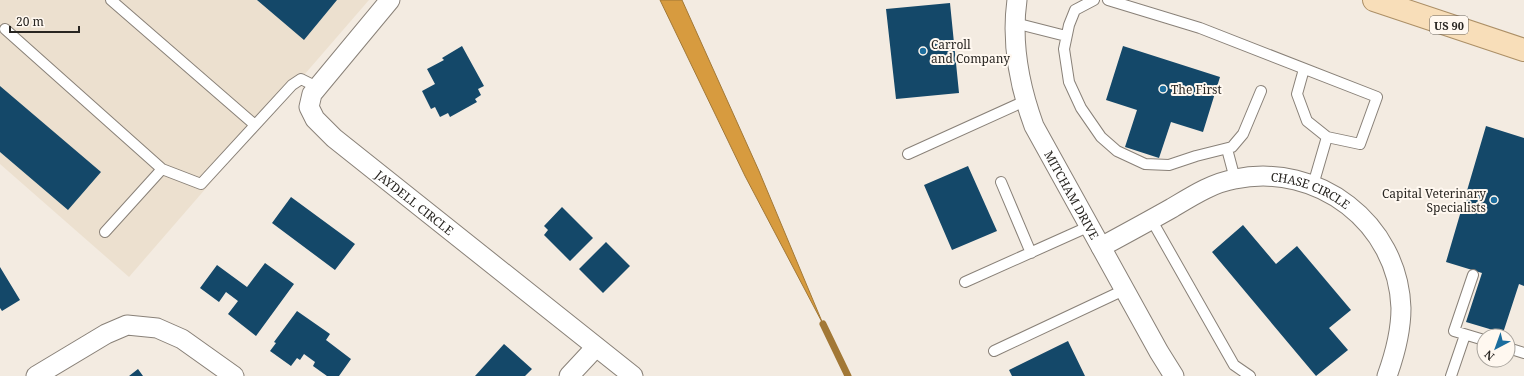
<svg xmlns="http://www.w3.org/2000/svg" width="1524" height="376" font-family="'Noto Serif',serif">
	<rect width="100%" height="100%" fill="#f3ebe1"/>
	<path fill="#ece0cf" d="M0,0H369L129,277L0,164Z"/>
	<path fill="#d79b3f" stroke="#a27836" d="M660,0H682L759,171L823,324L745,176Z"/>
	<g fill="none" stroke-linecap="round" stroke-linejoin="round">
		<path stroke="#a27836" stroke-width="7" d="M823,324L848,376"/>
	</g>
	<path fill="#144869" d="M257,0H337L304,40Z
		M950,3L959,93L896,99L886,9Z
		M462,46L484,86L478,89L481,95L475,99L477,102L450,117L448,113L440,117L435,107L431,109L422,91L435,84L427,69L444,60L442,58Z
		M1123,46L1220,77L1203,132L1171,122L1159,158L1125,147L1137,110L1106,100Z
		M0,86L101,172L68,210L0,152Z
		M1486,126L1524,138V286L1519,284L1503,333L1466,322L1482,273L1446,262Z
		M968,166L997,231L952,250L924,185Z
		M291,197L355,244L335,270L272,223Z
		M562,207L593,238L570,261L544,235L548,230L544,226Z
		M1243,225L1276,264L1297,246L1351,310L1329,328L1348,350L1316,376L1212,252Z
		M606,242L630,266L603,293L579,269Z
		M265,263L294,284L256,336L228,314L238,301L226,292L219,302L200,288L217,265L247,287Z
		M0,267L20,300L2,311L0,308Z
		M297,311L330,334L326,340L351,359L339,376H327L313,366L315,362L304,354L300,360L297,358L291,366L270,351L276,343L274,342Z
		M1068,341L1085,376H1012L1009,370Z
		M504,344L532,369L525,376H475Z
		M138,369L143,376H129Z"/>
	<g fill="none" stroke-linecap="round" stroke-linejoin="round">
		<g stroke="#898178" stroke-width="12">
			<path id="service" d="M111,0L255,125
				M1094,0L1075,10L1069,25L1064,49L1069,82L1081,108L1101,137L1117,151L1145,164L1169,165L1196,156L1232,147L1243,134L1261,91
				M1108,0L1200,28L1377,97L1360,144L1327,137L1307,121L1297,94L1304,69
				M1015,23L1066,36
				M5,29L162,169L201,184L292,85L301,79L317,87
				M1227,149L1235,179
				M908,154L1025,101
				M1001,182L1031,253
				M1313,185L1327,137
				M1151,219L1234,365L1250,376
				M105,232L162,169
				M1473,275L1454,331L1484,340
				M965,282L1090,226
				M1508,348L1524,353
				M994,351L1124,290
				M1451,376L1465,335"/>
		</g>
		<g stroke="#898178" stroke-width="21">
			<g id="minor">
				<path id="s1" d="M390,0L312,94L309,107L315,119L334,138L633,376"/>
				<path id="s2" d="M1017,0C1011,43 1019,85 1034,126L1159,352L1174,376"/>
				<path id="s3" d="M1101,247C1125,234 1149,221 1172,208C1192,196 1212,183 1235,179C1318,162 1398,223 1401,308C1401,331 1395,354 1387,376"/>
				<path d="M36,376L106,334L127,325L157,328L182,339L234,376"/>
				<path d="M569,376L596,347"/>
			</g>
		</g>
		<g stroke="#ac8f66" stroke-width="24">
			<path id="primary" d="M1374,0L1524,50"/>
		</g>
		<use href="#service" stroke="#fff" stroke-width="10"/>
		<use href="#minor" stroke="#fff" stroke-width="19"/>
		<use href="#primary" stroke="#f8deb9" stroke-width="22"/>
	</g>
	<g fill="#1b6d9e" stroke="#fff8f0" stroke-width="1.5">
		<circle cx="923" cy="51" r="4"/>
		<circle cx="1163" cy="89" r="4"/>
		<circle cx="1494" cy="200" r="4"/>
	</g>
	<g text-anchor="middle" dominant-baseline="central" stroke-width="4" stroke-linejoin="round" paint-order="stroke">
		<rect fill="#fff8f0" stroke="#68645f" stroke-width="1" x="1430" y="16" width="38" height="18" rx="3"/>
		<g font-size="11" font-weight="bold" fill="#282521">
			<text x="1449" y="25">US 90</text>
		</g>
		<g font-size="12" fill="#282521" stroke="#fff8f0" text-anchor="start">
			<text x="931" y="44">Carroll<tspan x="931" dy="14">and Company</tspan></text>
			<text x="1171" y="89">The First</text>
			<text x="1486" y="193" text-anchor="end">Capital Veterinary<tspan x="1486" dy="14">Specialists</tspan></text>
		</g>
		<g font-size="12" fill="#282521" stroke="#fff8f0">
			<text stroke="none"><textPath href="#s3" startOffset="229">CHASE CIRCLE</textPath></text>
			<text stroke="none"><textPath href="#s2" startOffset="207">MITCHAM DRIVE</textPath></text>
			<text stroke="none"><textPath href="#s1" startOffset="279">JAYDELL CIRCLE</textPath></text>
		</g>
	</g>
	<g transform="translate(1496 348) rotate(221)"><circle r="19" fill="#fff8f0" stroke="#a9a49d"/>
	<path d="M0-3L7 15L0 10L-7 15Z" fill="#1b6d9e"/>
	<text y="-6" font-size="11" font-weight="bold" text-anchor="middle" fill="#282521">N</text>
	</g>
	<path d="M10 26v6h69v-6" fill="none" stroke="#282521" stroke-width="2"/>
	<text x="16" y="26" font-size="12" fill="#282521" stroke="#fff8f0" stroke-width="3" paint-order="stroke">20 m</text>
</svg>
